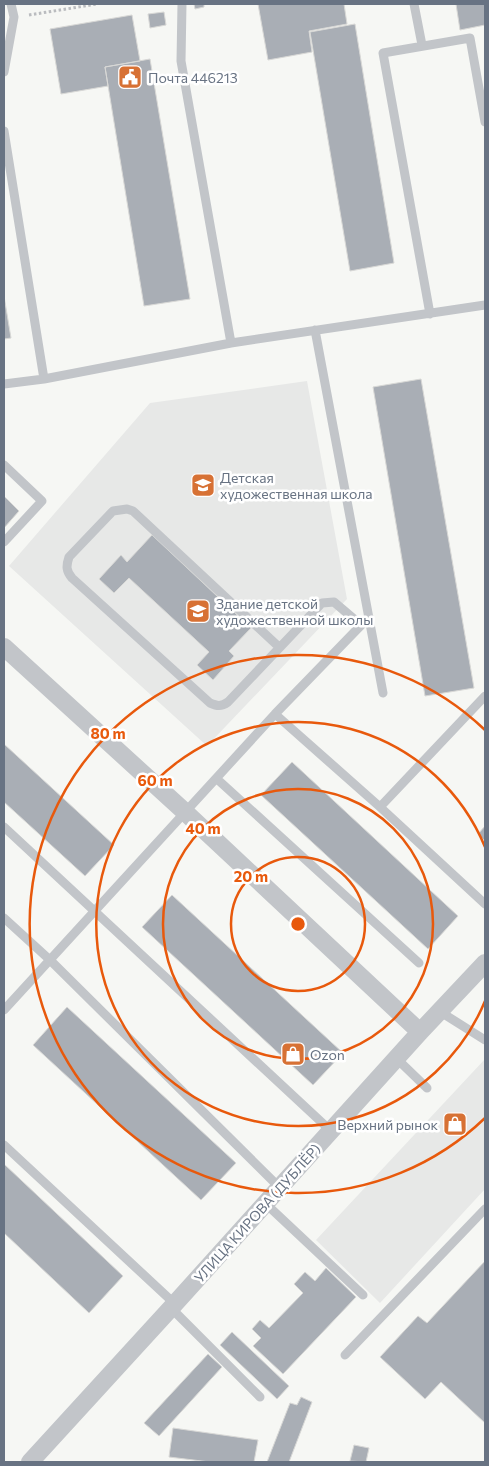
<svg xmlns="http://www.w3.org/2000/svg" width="489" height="1466" font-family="Commissioner,sans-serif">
	<rect width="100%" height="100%" fill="#f6f7f4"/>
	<path fill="#e7e8e7" d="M307,381L347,599L207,746L9,566L150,403Z
		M485,1059V1189L380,1303L316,1240Z"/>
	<path fill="#a9aeb5" stroke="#d8d8d6" d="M194,4H204V7L195,9Z
		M258,4H344L347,24L309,31L312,52L268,60Z
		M456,4H485V25L460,30Z
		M164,12L166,25L150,28L148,14Z
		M132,15L140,61L105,67L108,86L61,94L50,29Z
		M355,24L394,263L350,271L310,32Z
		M150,59L190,299L144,306L105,67Z
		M4,296L11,338L4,339Z
		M421,379L474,688L425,696L373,387Z
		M4,496L19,511L4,528Z
		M152,535L251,628L229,651L234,656L213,680L197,665L209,652L129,578L114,593L99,579L121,555L127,562Z
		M4,744L114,845L85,876L4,802Z
		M292,762L458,916L428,949L261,795Z
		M485,826V841L478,834Z
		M172,895L343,1053L313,1085L142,927Z
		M67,1007L236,1163L201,1200L33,1045Z
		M4,1164L123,1276L89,1313L4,1233Z
		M485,1261V1423L441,1382L425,1399L380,1357L418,1316L427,1323Z
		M326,1268L356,1297L283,1374L253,1346L261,1338L252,1329L260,1320L269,1328L303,1293L294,1284L305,1272L315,1281Z
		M232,1332L289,1386L277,1399L220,1345Z
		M208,1354L222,1367L159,1436L144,1423Z
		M301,1397L312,1402L289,1462H267L290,1403L297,1405Z
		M173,1428L258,1440L254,1462H210L169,1457Z
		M354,1445L369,1448L366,1462L350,1461Z"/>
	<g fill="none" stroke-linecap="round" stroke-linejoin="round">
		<path stroke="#babcbf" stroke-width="3" stroke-dasharray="2.5 2.5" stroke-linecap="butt" d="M29,15L97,4"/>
		<path stroke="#c2c5c9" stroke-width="9" d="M182,4L181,61L231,343
			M414,4L422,45
			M4,72L14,17L11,4
			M4,131L44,379
			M430,314L383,53L470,38L485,122
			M315,330L383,693
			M4,384L44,379L231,343L485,305
			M4,465L42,501L4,542
			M279,647L133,511L127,509L113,511L69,557C66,566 66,571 72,578L210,703C217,706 221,707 228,702L322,603L334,602L361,625
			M275,714L380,807L485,904
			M217,779L419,963
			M380,807L485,696
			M4,827L331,1131
			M4,918L50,960L279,1187
			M4,1010L275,714L369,617
			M439,1011L485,1040
			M396,1058L427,1088
			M4,1145L175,1304
			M265,1203L363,1295
			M171,1308L260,1397
			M345,1355L485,1209"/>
		<path stroke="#c2c5c9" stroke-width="18" d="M4,647L185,812L420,1032
			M30,1462L171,1308L420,1032L485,963"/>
	</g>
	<g fill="none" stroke="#e8590c" stroke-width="2.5">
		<circle cx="298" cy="924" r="67"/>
		<circle cx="298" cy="924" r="135"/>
		<path d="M485 1001A202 202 0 1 1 485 847"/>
		<path d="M485 1118A269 269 0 1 1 485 730"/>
	</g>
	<defs>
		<g id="civic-square" transform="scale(1.25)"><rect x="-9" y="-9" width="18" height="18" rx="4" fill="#d77134" stroke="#fff"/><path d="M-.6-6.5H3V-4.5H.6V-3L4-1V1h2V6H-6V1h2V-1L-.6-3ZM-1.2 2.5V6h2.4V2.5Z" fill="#fff"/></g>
		<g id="school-square" transform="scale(1.25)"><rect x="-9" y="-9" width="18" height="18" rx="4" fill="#d77134" stroke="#fff"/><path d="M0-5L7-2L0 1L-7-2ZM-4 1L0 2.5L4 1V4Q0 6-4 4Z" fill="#fff"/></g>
		<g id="shop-square" transform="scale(1.25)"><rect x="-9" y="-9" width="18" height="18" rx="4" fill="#d77134" stroke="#fff"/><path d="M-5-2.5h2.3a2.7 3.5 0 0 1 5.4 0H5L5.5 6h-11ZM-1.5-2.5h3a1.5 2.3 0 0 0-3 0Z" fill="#fff"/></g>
	</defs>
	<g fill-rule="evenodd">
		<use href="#civic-square" x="130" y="77"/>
		<use href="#school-square" x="203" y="485"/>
		<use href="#school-square" x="198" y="611"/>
		<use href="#shop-square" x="293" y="1054"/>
		<use href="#shop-square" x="455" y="1124"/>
	</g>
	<g text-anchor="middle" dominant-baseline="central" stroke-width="5" stroke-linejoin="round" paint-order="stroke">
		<g font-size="14" fill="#687383" stroke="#fff" text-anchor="start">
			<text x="148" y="77">Почта 446213</text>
			<text x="220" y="477">Детская<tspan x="220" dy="16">художественная школа</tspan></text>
			<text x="216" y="603">Здание детской<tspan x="216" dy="16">художественной школы</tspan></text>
			<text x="310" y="1054">Ozon</text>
			<text x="438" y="1124" text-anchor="end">Верхний рынок</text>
		</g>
		<g font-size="14" fill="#687383" stroke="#fff">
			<text transform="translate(257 1213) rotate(-48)">УЛИЦА КИРОВА (ДУБЛЁР)</text>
		</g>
	</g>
	<circle cx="298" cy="924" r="8" fill="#e8590c" stroke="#fff" stroke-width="2.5"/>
	<g font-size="15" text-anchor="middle" font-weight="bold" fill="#e8590c" stroke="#fff" stroke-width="5" stroke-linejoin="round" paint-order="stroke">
		<text x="108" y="739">80 m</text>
		<text x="155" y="786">60 m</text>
		<text x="203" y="834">40 m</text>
		<text x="251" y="882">20 m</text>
	</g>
	<rect width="489" height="1466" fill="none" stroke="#687383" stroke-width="10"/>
</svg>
